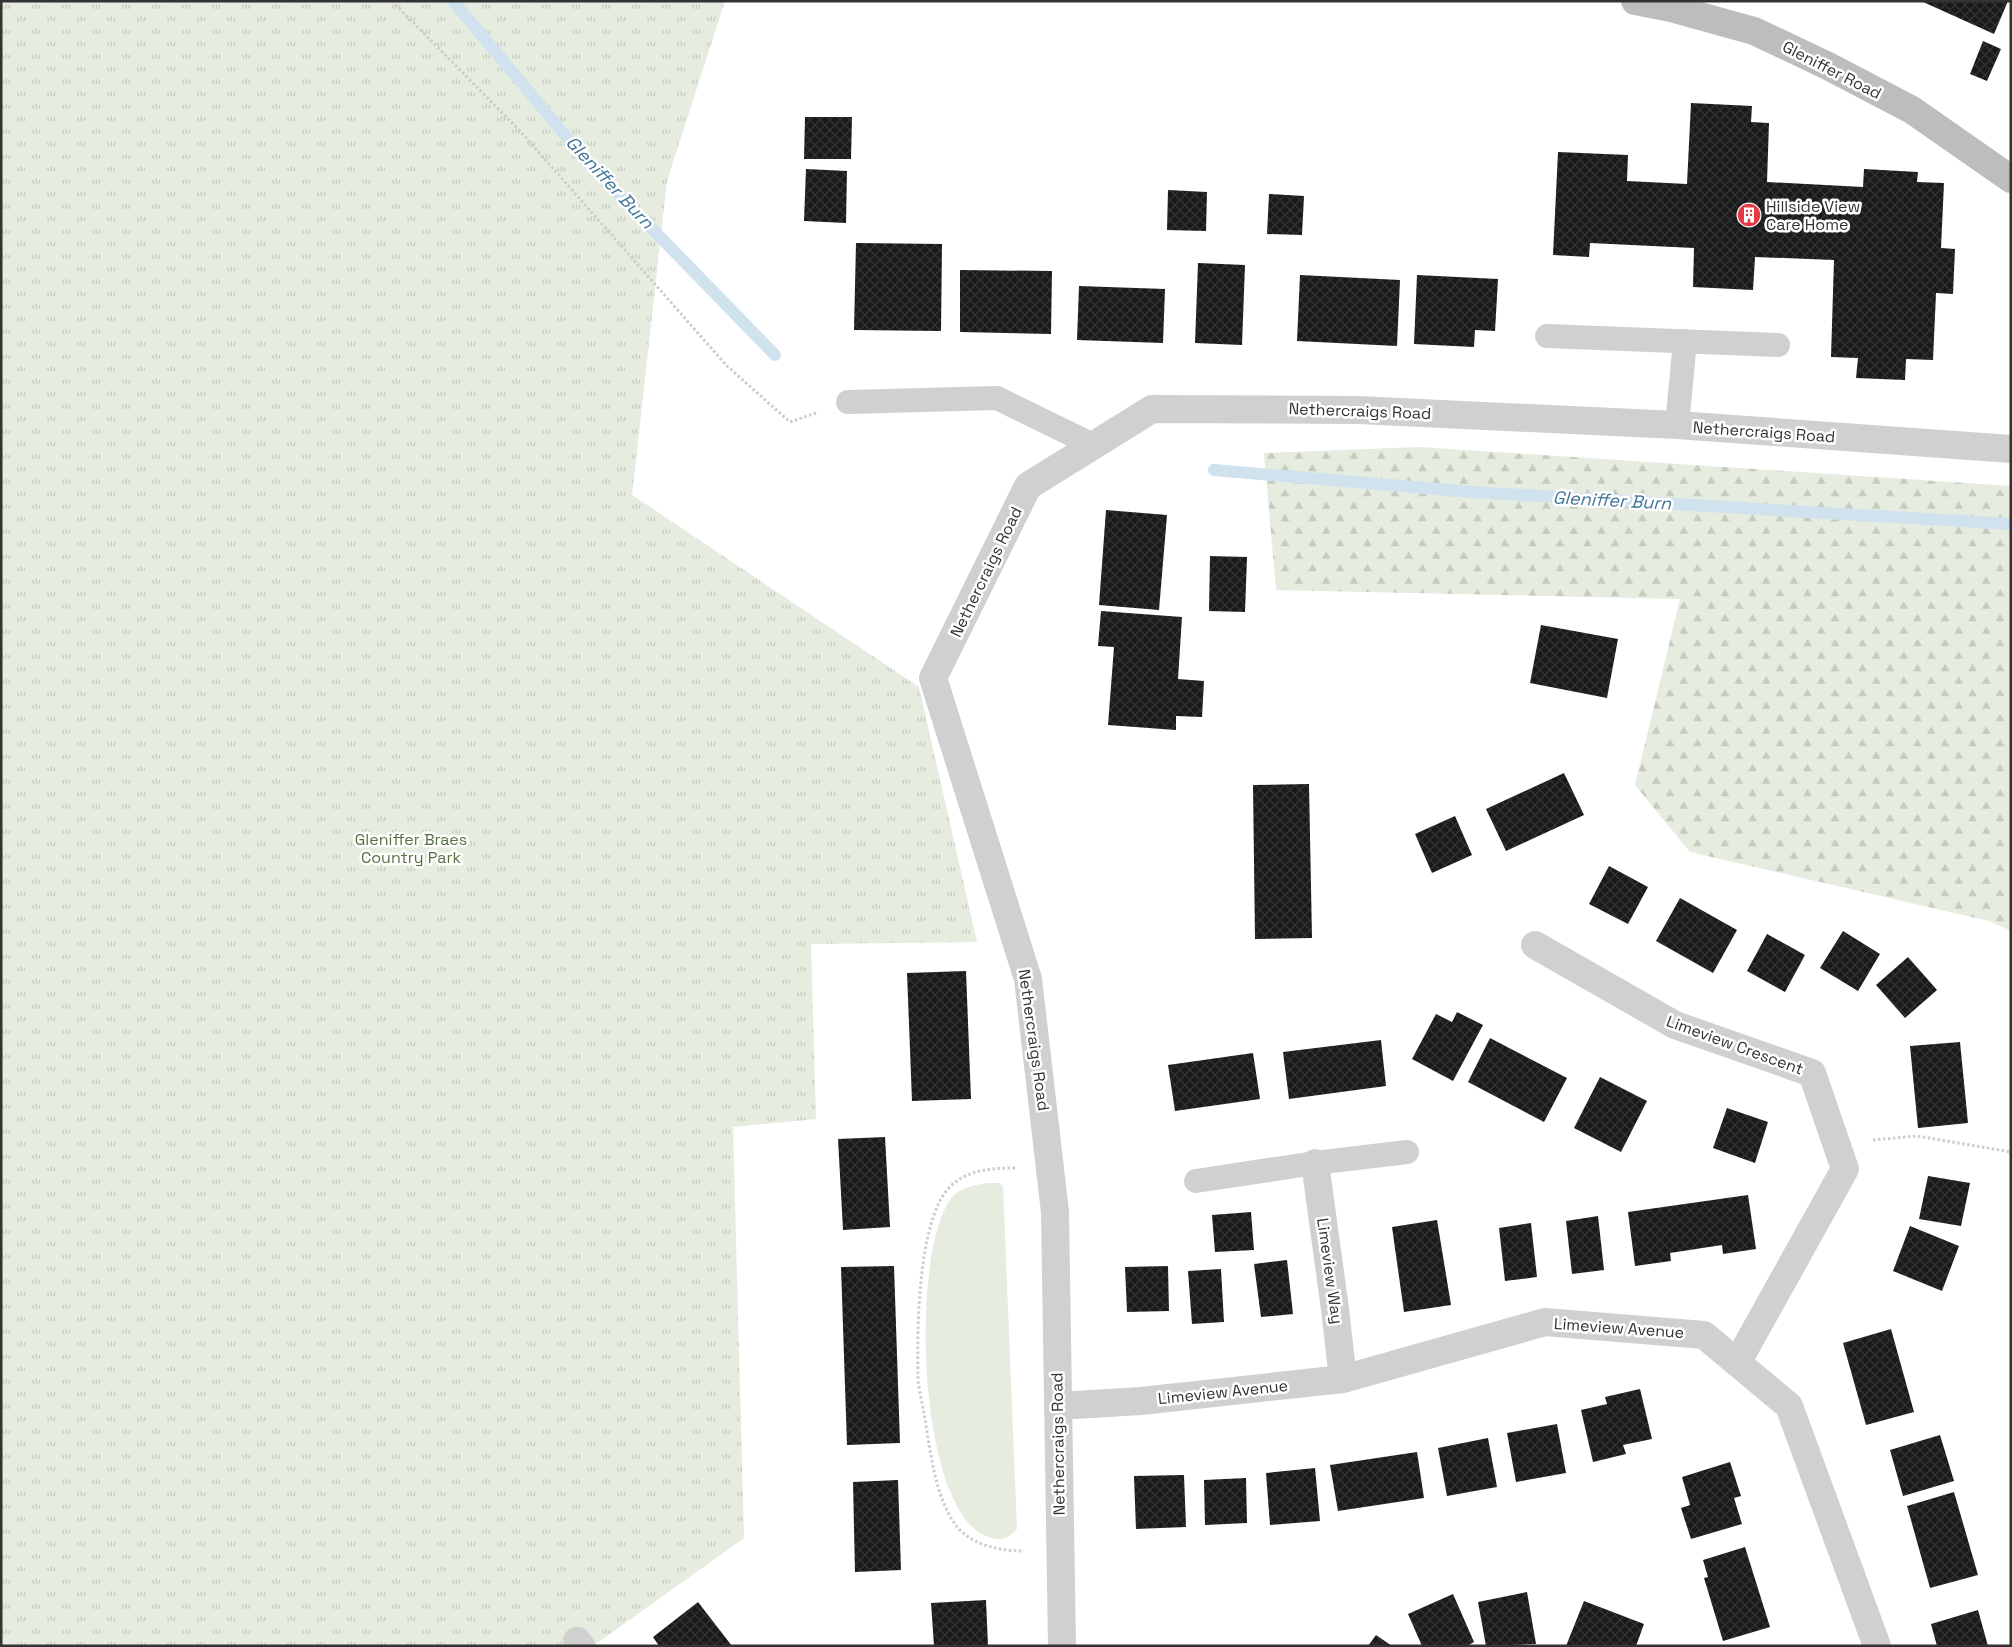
<svg xmlns="http://www.w3.org/2000/svg" width="2012" height="1647" font-family="'Space Grotesk',sans-serif">
	<defs>
		<pattern id="forest-firs" width="22" height="20" patternUnits="userSpaceOnUse" patternTransform="scale(1.25)"><rect width="22" height="20" fill="#e6ecdf"/><path d="M5 1l3.5 6h-7zM16 11l3.5 6h-7z" fill="#c6cbc0"/></pattern>
		<pattern id="park-tufts" width="24" height="20" patternUnits="userSpaceOnUse" patternTransform="scale(1.25)"><rect width="24" height="20" fill="#e6ecdf"/><path d="M3 7l-1-3M5 7V3M7 7l1-3M15 17l-1-3M17 17v-4M19 17l1-3" fill="none" stroke="#c6cbc0"/></pattern>
		<pattern id="building-cross-hatch" width="8" height="8" patternUnits="userSpaceOnUse" patternTransform="scale(1.25)"><rect width="8" height="8" fill="#1a1a1a"/><path d="M0 0l8 8M0 8l8-8" fill="none" stroke="#333"/></pattern>
	</defs>
	<rect width="100%" height="100%" fill="#fff"/>
	<path fill="#e6ecdf" d="M988,1183H999L1003,1186L1017,1529C1005,1541 1000,1542 984,1535C917,1504 909,1248 953,1196C961,1187 977,1185 988,1183Z"/>
	<path fill="url(#forest-firs)" d="M1420,447L2011,486V931L1989,921L1690,852L1635,785L1680,599L1276,590L1264,453Z"/>
	<path fill="url(#park-tufts)" d="M1,1H725L667,181L632,495L919,687L977,942L811,944L816,1119L733,1127L744,1538L593,1646H1Z"/>
	<g fill="none" stroke-linecap="round" stroke-linejoin="round">
		<path stroke="#cfe2ee" stroke-width="12" d="M453,1L591,166L775,355
			M1214,470L1473,492L2011,524"/>
	</g>
	<path fill="url(#building-cross-hatch)" d="M1921,1H2008L1994,34Z
		M1983,41L2001,49L1987,81L1970,74Z
		M1691,103L1752,106L1751,122L1769,123L1767,182L1863,187L1864,169L1918,172L1917,182L1944,183L1941,248L1955,249L1953,294L1936,293L1933,360L1906,359L1905,380L1856,378L1858,358L1831,357L1834,260L1755,257L1753,290L1693,287L1694,248L1590,243L1589,257L1553,255L1558,152L1628,155L1627,181L1687,184Z
		M805,117H852L851,159H804Z
		M806,169L847,171L846,223L804,221Z
		M1168,190L1207,192L1206,231L1167,230Z
		M1269,194L1304,196L1302,235L1267,234Z
		M856,243L942,244L941,331L854,330Z
		M1198,263L1245,265L1242,345L1195,343Z
		M960,270L1052,271L1051,334L960,332Z
		M1300,275L1400,280L1397,346L1297,341Z
		M1417,275L1498,279L1495,331L1475,330L1474,347L1414,344Z
		M1079,286L1165,289L1163,343L1077,340Z
		M1106,510L1167,515L1159,610L1099,605Z
		M1210,556L1247,557L1245,612L1209,611Z
		M1101,611L1182,617L1178,679L1204,681L1202,717L1176,716V730L1108,725L1114,647L1098,646Z
		M1541,625L1618,639L1607,698L1530,683Z
		M1564,773L1584,815L1506,851L1486,809Z
		M1309,784L1312,938L1255,939L1253,785Z
		M1455,816L1472,855L1432,873L1415,834Z
		M1609,866L1648,887L1628,924L1589,904Z
		M1680,898L1737,930L1713,973L1656,941Z
		M1843,931L1880,954L1858,991L1820,968Z
		M1767,934L1805,955L1785,992L1747,971Z
		M1908,957L1937,990L1905,1018L1876,985Z
		M966,971L971,1099L912,1101L907,973Z
		M1457,1012L1483,1025L1453,1081L1412,1059L1436,1014L1452,1022Z
		M1490,1038L1567,1078L1544,1122L1468,1082Z
		M1381,1040L1386,1086L1289,1099L1283,1052Z
		M1960,1042L1968,1123L1918,1128L1910,1046Z
		M1253,1053L1260,1099L1175,1111L1168,1065Z
		M1600,1077L1647,1101L1621,1152L1574,1128Z
		M1727,1108L1768,1122L1755,1163L1713,1148Z
		M885,1137L890,1227L843,1230L838,1139Z
		M1928,1176L1970,1183L1961,1226L1919,1219Z
		M1748,1195L1756,1249L1723,1254L1722,1245L1670,1253L1671,1261L1635,1266L1628,1212Z
		M1251,1212L1254,1250L1215,1252L1212,1215Z
		M1598,1216L1604,1270L1572,1274L1566,1221Z
		M1437,1220L1451,1305L1404,1312L1392,1227Z
		M1531,1223L1537,1277L1505,1281L1499,1228Z
		M1910,1226L1959,1246L1942,1291L1893,1271Z
		M1287,1260L1293,1314L1261,1317L1254,1264Z
		M894,1266L900,1443L847,1445L841,1267Z
		M1168,1266L1169,1311L1127,1312L1125,1267Z
		M1221,1269L1224,1322L1192,1324L1188,1271Z
		M1891,1329L1914,1412L1866,1425L1843,1343Z
		M1640,1389L1652,1439L1623,1445L1626,1454L1593,1462L1581,1410L1607,1404L1605,1397Z
		M1557,1424L1566,1473L1516,1482L1507,1433Z
		M1940,1435L1954,1481L1903,1496L1890,1450Z
		M1488,1438L1497,1487L1447,1496L1438,1448Z
		M1417,1452L1424,1498L1338,1511L1330,1465Z
		M1730,1462L1741,1496L1734,1498L1742,1524L1691,1539L1681,1508L1690,1505L1682,1477Z
		M1315,1468L1320,1521L1270,1525L1266,1473Z
		M1184,1475L1186,1527L1136,1529L1134,1476Z
		M1246,1478L1247,1523L1205,1525L1204,1480Z
		M898,1480L901,1570L855,1572L853,1482Z
		M1954,1492L1978,1575L1930,1588L1907,1506Z
		M1745,1547L1770,1627L1723,1641L1704,1578L1708,1577L1703,1560Z
		M1527,1592L1536,1644L1486,1646L1478,1602Z
		M1453,1594L1474,1642L1467,1646H1422L1408,1614Z
		M986,1600L988,1646H934L931,1603Z
		M1584,1601L1644,1624L1636,1646H1566Z
		M698,1602L732,1646H659L653,1637Z
		M1978,1610L1988,1646H1937L1931,1624Z
		M1376,1635L1392,1646H1368Z"/>
	<g fill="none" stroke-linecap="round" stroke-linejoin="round">
		<path stroke="#cdcdcd" stroke-width="3" stroke-dasharray="2.5 2.5" stroke-linecap="butt" d="M392,1L520,131L727,366L790,422L816,413
			M1873,1140L1917,1136L2011,1152
			M1015,1168C989,1168 961,1170 944,1194C918,1234 917,1328 918,1376C918,1388 922,1401 924,1413C930,1449 935,1500 958,1528C974,1546 1002,1551 1024,1551"/>
		<path stroke="#d0d0d0" stroke-width="24" d="M1547,336L1778,345
			M848,402L997,398L1093,445
			M1677,425L1685,341
			M1196,1181L1315,1163L1407,1152"/>
		<path stroke="#d0d0d0" stroke-width="28" d="M1535,945L1675,1025L1812,1073L1845,1169L1737,1363
			M1315,1163L1335,1309L1343,1379
			M1058,1406L1141,1401L1343,1379L1545,1322L1704,1335L1789,1406L1877,1646
			M577,1641L581,1646
			M1062,1646L1055,1212L1028,979L933,678L1028,486L1152,409L1358,410L1677,425L2011,449"/>
		<path stroke="#bdbdbd" stroke-width="28" d="M1635,1L1671,8L1754,31L1828,66L1912,110L2011,179"/>
	</g>
	<defs>
		<g id="building-disc" transform="scale(1.25)"><circle r="9.5" fill="#e63946" stroke="#fff"/><path d="M-4-6H4V6H1V3H-1V6H-4ZM-2.5-4.3h1.7v1.8h-1.7ZM.8-4.3h1.7v1.8H.8ZM-2.5-1h1.7V.8h-1.7ZM.8-1h1.7V.8H.8Z" fill="#fff"/></g>
	</defs>
	<g fill-rule="evenodd">
		<use href="#building-disc" x="1749" y="215"/>
	</g>
	<g text-anchor="middle" dominant-baseline="central" stroke-width="5" stroke-linejoin="round" paint-order="stroke">
		<g font-size="16" fill="#333" stroke="#fff">
			<text transform="translate(1832 70) rotate(27)">Gleniffer Road</text>
			<text transform="translate(1360 411) rotate(2)">Nethercraigs Road</text>
			<text transform="translate(1764 432) rotate(4)">Nethercraigs Road</text>
			<text transform="translate(986 572) rotate(-64)">Nethercraigs Road</text>
			<text transform="translate(1034 1040) rotate(82)">Nethercraigs Road</text>
			<text transform="translate(1735 1045) rotate(20)">Limeview Crescent</text>
			<text transform="translate(1330 1271) rotate(82)">Limeview Way</text>
			<text transform="translate(1619 1328) rotate(4)">Limeview Avenue</text>
			<text transform="translate(1223 1392) rotate(-6)">Limeview Avenue</text>
			<text transform="translate(1058 1444) rotate(-91)">Nethercraigs Road</text>
		</g>
		<g font-size="16" fill="#333" stroke="#fff" text-anchor="start">
			<text x="1766" y="206">Hillside View<tspan x="1766" dy="18">Care Home</tspan></text>
		</g>
		<g font-size="16" fill="#56703f" stroke="#fff">
			<text x="411" y="839">Gleniffer Braes<tspan x="411" dy="18">Country Park</tspan></text>
		</g>
		<g font-size="18" font-style="italic" fill="#3f7597" stroke="#fff">
			<text transform="translate(610 182) rotate(47)">Gleniffer Burn</text>
			<text transform="translate(1612 500) rotate(3)">Gleniffer Burn</text>
		</g>
	</g>
	<rect width="2012" height="1647" fill="none" stroke="#333333" stroke-width="5"/>
</svg>
